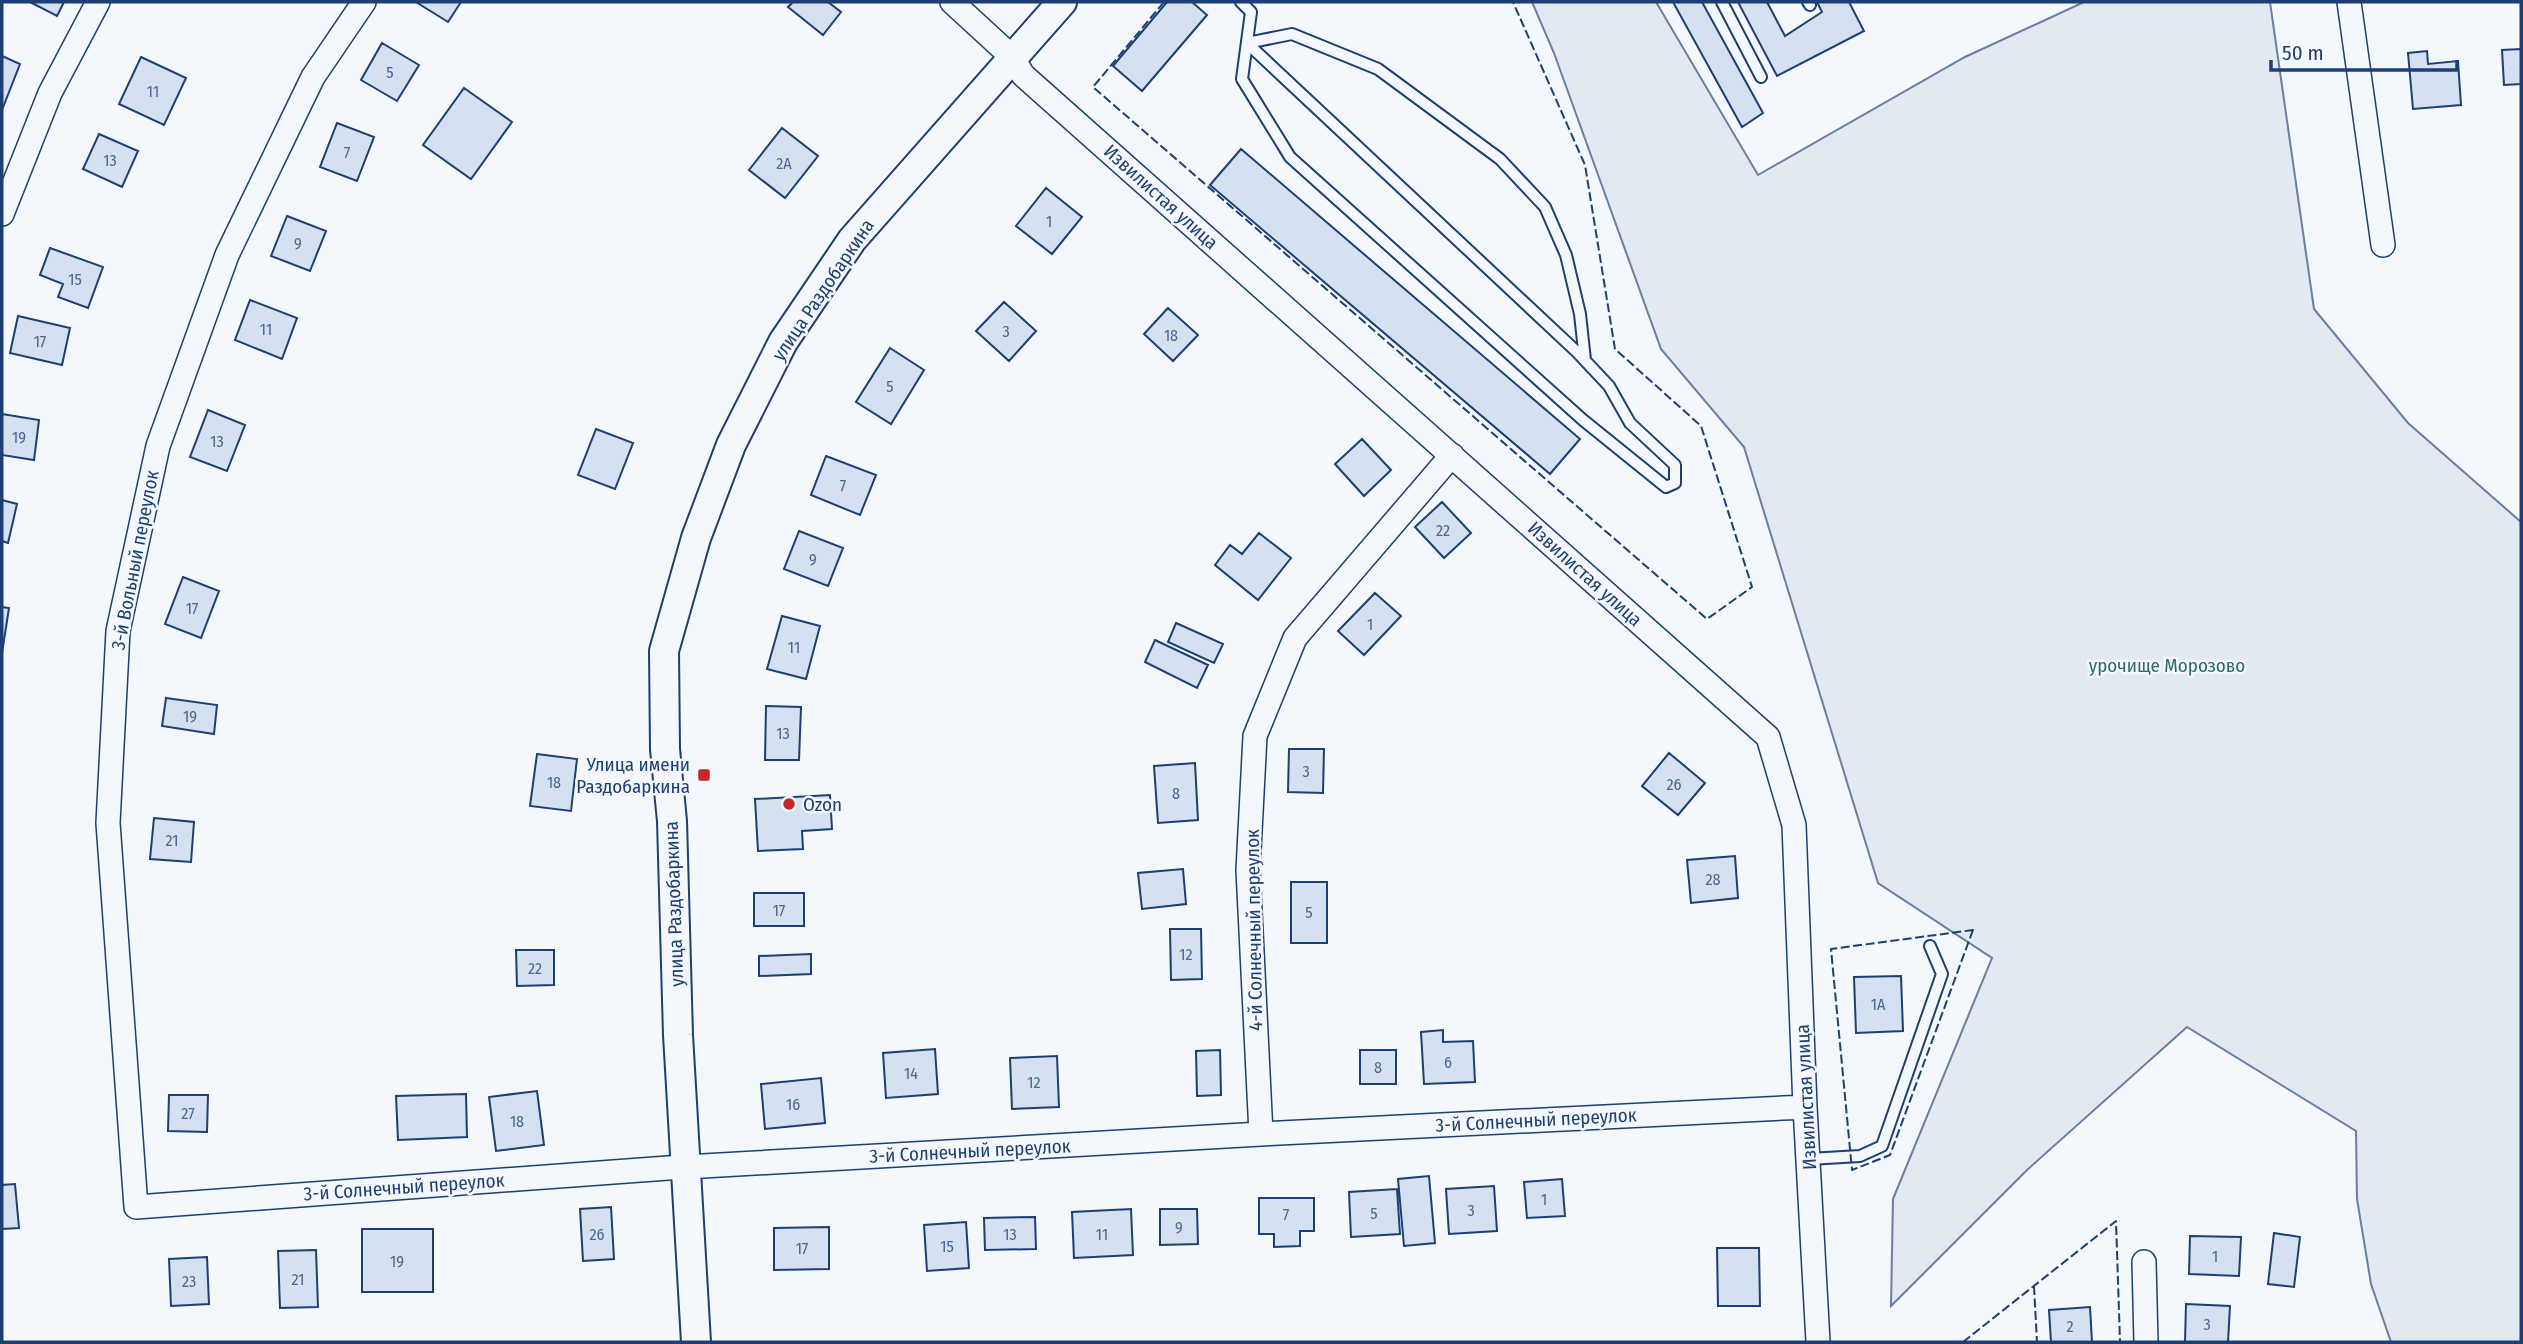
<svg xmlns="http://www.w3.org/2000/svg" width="2523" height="1344" font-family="'Fira Sans Condensed',sans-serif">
	<rect width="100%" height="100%" fill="#f4f7fb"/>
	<path fill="#e3e9f0" stroke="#687fa3" stroke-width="2" d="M1532,2H1656L1758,175L1965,57L2084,2H2270L2314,309L2408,423L2521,522V1342H2391L2371,1284L2357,1199L2356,1131L2187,1027L2027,1170L1891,1306L1893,1199L1992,958L1878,883L1744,447L1661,349L1554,53Z"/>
	<path fill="#d5e0f0" stroke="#1d3f73" stroke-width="2" d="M30,2H64L57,16Z
		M416,2H461L448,22Z
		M793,2H828L841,12L823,35L788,7Z
		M1167,2H1192L1207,15L1142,91L1113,66Z
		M1673,2H1702L1763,113L1742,127Z
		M1738,2H1767L1785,36L1822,12L1817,2H1849L1864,31L1777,76Z
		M382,43L419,65L397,101L361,80Z
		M2521,49V84L2504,85L2502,50Z
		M2427,51L2428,64L2458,61L2461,105L2413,109L2408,53Z
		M2,56L20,64L2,110Z
		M141,57L186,78L164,125L119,104Z
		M464,88L512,122L471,179L423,145Z
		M337,123L374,137L357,181L320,167Z
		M782,128L818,156L785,198L749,170Z
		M99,134L138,151L122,187L83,169Z
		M1241,149L1580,439L1550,474L1210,185Z
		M1046,188L1082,217L1052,254L1016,226Z
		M287,216L326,231L310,271L271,256Z
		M50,248L103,267L88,308L58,297L63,284L40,275Z
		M250,300L297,318L282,359L235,340Z
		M1004,302L1036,331L1009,361L976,331Z
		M1168,308L1198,335L1173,361L1144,334Z
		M18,316L70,328L62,365L10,353Z
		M890,348L924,370L891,424L856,402Z
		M208,410L245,425L227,471L190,457Z
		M2,414L39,420L34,460L2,455Z
		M596,429L633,443L615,489L578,475Z
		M1362,439L1391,470L1364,496L1335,464Z
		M826,456L876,475L860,515L811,495Z
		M2,500L17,504L8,543L2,541Z
		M1442,502L1471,533L1444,558L1415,527Z
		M799,531L843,548L828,586L784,569Z
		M1259,533L1291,558L1258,600L1215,565L1230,545L1242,554Z
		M183,577L219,591L201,638L165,624Z
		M1375,593L1401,616L1364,655L1338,631Z
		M2,607L9,608L2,653Z
		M782,616L820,626L806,679L767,669Z
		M1176,623L1223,644L1214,663L1168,642Z
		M1155,640L1208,665L1197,688L1145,662Z
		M166,698L217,705L214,734L162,726Z
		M766,706L801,707L799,760H765Z
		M1289,749H1324L1323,793L1288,792Z
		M1669,753L1705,783L1678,815L1642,786Z
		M537,754L577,759L571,811L530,806Z
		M1195,763L1198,820L1158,823L1154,766Z
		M830,795L832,829L802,831L803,849L758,851L755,799Z
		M154,818L194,822L191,862L150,859Z
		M1735,856L1738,898L1691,903L1687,860Z
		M1183,869L1186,904L1142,909L1138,873Z
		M1291,882H1327V943H1291Z
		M754,893H804V926H754Z
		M1170,929H1201L1202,979L1171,980Z
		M516,950H554V985L517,986Z
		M811,954V974L759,976V956Z
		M1901,976L1903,1031L1856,1033L1854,977Z
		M1443,1030V1042L1473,1041L1475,1082L1424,1084L1421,1032Z
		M935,1049L938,1094L886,1098L883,1053Z
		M1220,1050L1221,1095L1197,1096L1196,1051Z
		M1360,1050H1396V1084H1360Z
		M1057,1056L1059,1107L1012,1109L1010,1058Z
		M821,1078L825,1123L765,1129L761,1084Z
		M537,1091L544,1145L496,1151L489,1097Z
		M466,1094L467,1137L398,1140L396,1096Z
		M169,1095H208L207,1132L168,1131Z
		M1429,1176L1435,1243L1404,1246L1398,1179Z
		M1562,1179L1565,1216L1527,1218L1524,1182Z
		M15,1184L19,1228L2,1229V1185Z
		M1494,1186L1497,1231L1449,1234L1446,1189Z
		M1397,1189L1400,1234L1351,1237L1349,1192Z
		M1259,1198H1314V1231H1300V1246L1274,1247V1234H1259Z
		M611,1207L614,1259L583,1261L580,1209Z
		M1131,1209L1133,1255L1074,1258L1072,1212Z
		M1160,1209H1197L1198,1244L1160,1245Z
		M1035,1217L1036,1249L985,1250L984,1218Z
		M966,1222L969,1268L927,1271L924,1225Z
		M829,1227V1269L774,1270V1228Z
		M362,1229H433V1292H362Z
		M2274,1233L2300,1237L2294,1287L2268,1284Z
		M2190,1236L2241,1237L2239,1276L2189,1274Z
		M1717,1248H1759L1760,1306H1718Z
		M316,1250L318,1307L280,1308L278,1251Z
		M207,1257L209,1304L171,1306L169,1259Z
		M2186,1304L2230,1306L2228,1342H2185Z
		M2090,1307L2092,1342H2051L2049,1310Z"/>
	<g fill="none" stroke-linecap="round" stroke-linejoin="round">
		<g stroke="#1d3f73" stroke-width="14">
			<path id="service" d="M1241,2L1251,12L1242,79L1290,157L1583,420L1666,487L1675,483V465L1630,423L1609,386L1577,352L1247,43
				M1722,2L1761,77
				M1808,2L1810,5
				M1247,43L1292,34L1378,69L1500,159L1545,207L1566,255L1580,314L1585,360
				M1809,1159L1860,1156L1882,1146L1942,974L1930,946"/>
		</g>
		<g stroke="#1d3f73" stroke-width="26">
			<path id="minor" d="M364,2L313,77L227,255L158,446L118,631L108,823L136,1207L668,1168L1261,1134L1805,1107
				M952,2L1013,58L1023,75L1768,737L1794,825L1805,1107L1818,1342
				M2349,2L2383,245
				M2,214L50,93L98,2
				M1261,1134L1248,870L1255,736L1295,638L1452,455
				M2144,1262L2146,1342"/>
		</g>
		<g stroke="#1d3f73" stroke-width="32">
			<path id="tertiary" d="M696,1342L678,1035L672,821L665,749L664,651L696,538L731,445L783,342L852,240L1062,2"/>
		</g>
		<use href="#service" stroke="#f4f7fb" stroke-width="10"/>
		<use href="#minor" stroke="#f4f7fb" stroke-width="23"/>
		<use href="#tertiary" stroke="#f4f7fb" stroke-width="28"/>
		<path stroke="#1d3f73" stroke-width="2" stroke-dasharray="9 3.5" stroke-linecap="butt" d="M1164,2L1093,87L1707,619L1752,587L1701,426L1615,349L1585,165L1513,2
			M1973,930L1890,1155L1852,1170L1831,949Z
			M2034,1286L2037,1342
			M1963,1342L2116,1221L2120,1342"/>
	</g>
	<g fill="#c62828" stroke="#f4f7fb" stroke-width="2.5">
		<rect x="697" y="768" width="14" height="14" rx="3.5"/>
		<circle cx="789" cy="804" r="7"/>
	</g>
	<g text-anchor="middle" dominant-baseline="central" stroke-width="5" stroke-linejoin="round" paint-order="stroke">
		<g font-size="16" fill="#4b6792">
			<text x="390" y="72">5</text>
			<text x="153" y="91">11</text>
			<text x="347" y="152">7</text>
			<text x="110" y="160">13</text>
			<text x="784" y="163">2А</text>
			<text x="1049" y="221">1</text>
			<text x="298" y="243">9</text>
			<text x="75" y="279">15</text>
			<text x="266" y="329">11</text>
			<text x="1006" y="331">3</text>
			<text x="1171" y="335">18</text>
			<text x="40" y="341">17</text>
			<text x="890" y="386">5</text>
			<text x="19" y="437">19</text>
			<text x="217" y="441">13</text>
			<text x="843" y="485">7</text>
			<text x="1443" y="530">22</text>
			<text x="813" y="559">9</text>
			<text x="192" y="608">17</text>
			<text x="1370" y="624">1</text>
			<text x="794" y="647">11</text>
			<text x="190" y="716">19</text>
			<text x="783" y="733">13</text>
			<text x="1306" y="771">3</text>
			<text x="554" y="782">18</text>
			<text x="1674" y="784">26</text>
			<text x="1176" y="793">8</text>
			<text x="172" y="840">21</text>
			<text x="1713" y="879">28</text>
			<text x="779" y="910">17</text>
			<text x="1309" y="912">5</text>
			<text x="1186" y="954">12</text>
			<text x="535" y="968">22</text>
			<text x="1878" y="1004">1А</text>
			<text x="1448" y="1062">6</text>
			<text x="1378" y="1067">8</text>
			<text x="911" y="1073">14</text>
			<text x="1034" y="1082">12</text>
			<text x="793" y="1104">16</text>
			<text x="188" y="1113">27</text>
			<text x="517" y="1121">18</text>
			<text x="1544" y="1199">1</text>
			<text x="1471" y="1210">3</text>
			<text x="1374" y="1213">5</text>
			<text x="1286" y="1214">7</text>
			<text x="1179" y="1227">9</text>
			<text x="597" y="1234">26</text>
			<text x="1010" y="1234">13</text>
			<text x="1102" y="1234">11</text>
			<text x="947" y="1246">15</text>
			<text x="802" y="1248">17</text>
			<text x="2215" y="1256">1</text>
			<text x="397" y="1261">19</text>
			<text x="298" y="1279">21</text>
			<text x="189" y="1281">23</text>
			<text x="2207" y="1324">3</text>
			<text x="2070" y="1326">2</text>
		</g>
		<g font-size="19" fill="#1d3f73" stroke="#f4f7fb">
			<text transform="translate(1161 197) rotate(42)">Извилистая улица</text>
			<text transform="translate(823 290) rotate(-56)">улица Раздобаркина</text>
			<text transform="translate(135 560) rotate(-79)">3-й Вольный переулок</text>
			<text transform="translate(1585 574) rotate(42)">Извилистая улица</text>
			<text transform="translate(674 904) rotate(-92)">улица Раздобаркина</text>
			<text transform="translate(1254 930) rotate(-91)">4-й Солнечный переулок</text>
			<text transform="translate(1806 1097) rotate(-93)">Извилистая улица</text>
			<text transform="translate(1536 1120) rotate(-3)">3-й Солнечный переулок</text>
			<text transform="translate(970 1151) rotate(-3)">3-й Солнечный переулок</text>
			<text transform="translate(404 1187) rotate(-4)">3-й Солнечный переулок</text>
		</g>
		<g font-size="19" fill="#2c6c60" stroke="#f4f7fb">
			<text x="2167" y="665">урочище Морозово</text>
		</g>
		<g font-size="19" fill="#1d3f73" stroke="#f4f7fb" text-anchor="end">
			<text x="690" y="764">Улица имени<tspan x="690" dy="22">Раздобаркина</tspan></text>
			<text x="803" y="804" text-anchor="start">Ozon</text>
		</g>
	</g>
	<rect width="2523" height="1344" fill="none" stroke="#1d3f73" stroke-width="7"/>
	<path d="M2271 60v10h186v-10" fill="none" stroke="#1d3f73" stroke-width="3.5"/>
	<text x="2282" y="60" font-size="21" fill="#1d3f73" stroke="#f4f7fb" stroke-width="5" paint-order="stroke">50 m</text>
</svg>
